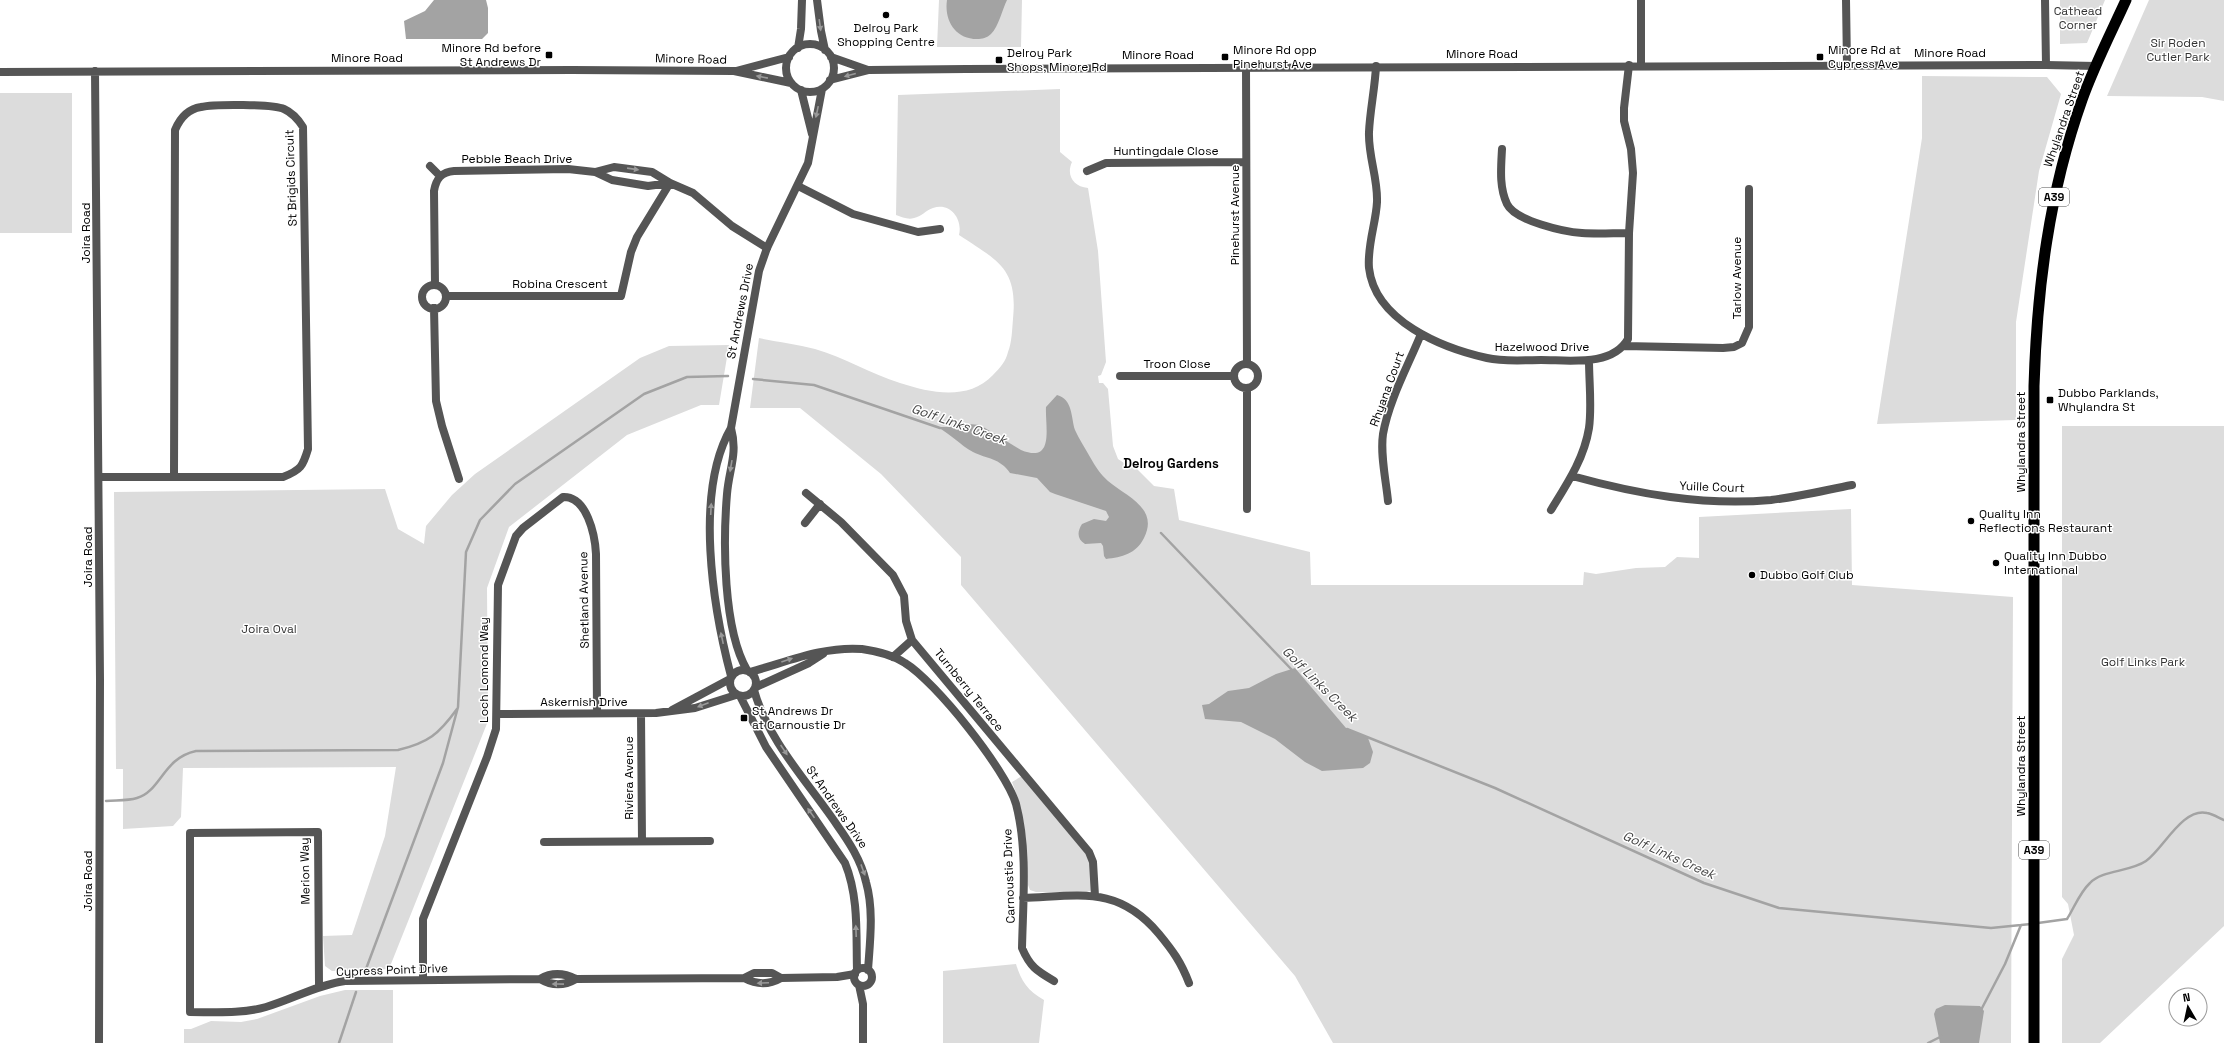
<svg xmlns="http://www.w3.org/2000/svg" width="2224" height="1043" font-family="'Space Grotesk',sans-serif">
	<rect width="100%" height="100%" fill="#fff"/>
	<path fill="#dcdcdc" d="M939,0H1022L1021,47H937Z
		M2060,0H2105L2087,43L2060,44Z
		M2149,0H2224V101L2202,97L2107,96Z
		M1922,76L2047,77L2061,94L2039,171L2016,322V420L1877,424L1922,138Z
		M1060,89V152L1072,162C1066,175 1073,187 1088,188L1098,251L1106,362L1101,375L1098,376L1099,383H1103L1108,389L1113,446L1118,459L1127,465L1135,467L1154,486L1174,489L1179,520L1310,552L1311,585H1583L1584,572L1596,574L1636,568L1665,567L1677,557L1699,558V517L1851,509L1852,585L2013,597L2011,1043H1333L1295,976L961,585V557L881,474L800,408H750L759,338C777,342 797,344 815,349C844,357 871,374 900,383C931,393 968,401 993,375C1000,368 1006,361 1008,352C1012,342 1012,330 1013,319C1018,268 998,261 959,235C963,219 950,202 933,208C926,210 921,217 914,218C908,220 902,217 896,215L898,95Z
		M0,93H72V233H0Z
		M729,345L719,405H701L627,435L509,527L487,588L488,721L389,969L332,971L325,966L323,936L352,935L385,836L396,767L183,768L181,817L173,826L123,829V769H116L114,492L385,489L398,529L424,544L426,526L452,495L475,474L640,358L669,346Z
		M2062,426H2224V926L2100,1043H2062V959L2074,935L2068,904L2062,897Z
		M1022,776L1091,860L1092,890L1087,892H1036L1030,890L1028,885C1027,848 1026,816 1012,782Z
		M1016,964C1021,981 1028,991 1044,1000L1039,1043H943V971Z
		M345,990H393V1043H184V1029H191L211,1021L241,1022L257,1019L320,996Z"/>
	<path fill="#a3a3a3" d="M434,0H486L488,8V33L482,39H406L404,21L425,11Z
		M947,0H1007C1002,10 999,26 991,34C987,38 982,39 977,39C955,39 944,20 947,0Z
		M1057,395C1073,399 1071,418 1075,430C1079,439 1085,448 1090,457C1095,466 1101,475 1108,481C1127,497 1159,508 1144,538C1136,554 1122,557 1106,559L1104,556L1103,546L1101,543L1085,544C1077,539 1077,532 1082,524L1094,519L1106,521L1109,517L1106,511L1055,494L1050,492L1037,478L1010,473C1000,458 987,459 973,452C960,445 951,434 937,427H953L969,424L980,425L1021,450C1055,464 1045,427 1046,407Z
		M1295,668L1346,728L1368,738L1373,752L1370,763L1363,768L1322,771L1305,762L1275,739L1241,722L1205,719L1202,705L1209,704L1228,691L1249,688L1276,674Z
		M1945,1005L1980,1006L1984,1011L1979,1043H1940L1934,1014L1936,1009Z"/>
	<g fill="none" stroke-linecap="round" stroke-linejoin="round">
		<path stroke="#a3a3a3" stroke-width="2.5" d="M753,379L814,385L940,428
			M1161,533L1293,671
			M1347,729L1495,788L1704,883L1779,908L1991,928L2031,924
			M106,801C116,800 127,801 137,798C161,791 163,758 196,751L398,750C428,743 439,734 457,709
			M2038,923L2067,919C2074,908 2080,892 2090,883C2102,870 2130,872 2146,861C2163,849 2183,807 2207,813C2213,814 2219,818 2224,820
			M366,969L443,763L458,707L466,552L480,520L515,484L644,394L687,377L728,376
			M1981,1010L2005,964L2021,925
			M339,1043L356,992
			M1928,1043L1942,1036"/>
		<path stroke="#555" stroke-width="8" d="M1846,0L1847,65
			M2045,0L2046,65
			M1641,65V0
			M1376,66C1375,88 1370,110 1369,132C1368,156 1378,178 1377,202C1376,223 1367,246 1369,268C1375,321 1442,348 1487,358C1504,362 1524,360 1541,360C1569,360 1612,367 1628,339L1629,233L1633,173L1631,149L1624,121V108L1629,65
			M1246,67L1247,363
			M1502,149C1501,168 1499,187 1507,204C1515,221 1565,232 1582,233C1598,234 1613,233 1629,233
			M430,166L440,176
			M1087,171L1106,163L1246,162
			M595,172L614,167L652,172L670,183L693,193L732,226L767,248
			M798,186L853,214L918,232L940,229
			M435,285L434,191C436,179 441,172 454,171L568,169L595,172L612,180L648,186L670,183
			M422 297a12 12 0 1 1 24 0a12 12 0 1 1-24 0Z
			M446,296H621L631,252L637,237L670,183
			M434,308L436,401L442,426L459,479
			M1624,346L1723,348L1734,347L1742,343L1749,327V189
			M1234 376a12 12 0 1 1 24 0a12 12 0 1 1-24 0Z
			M1120,376H1234
			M1572,476C1637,494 1703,506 1771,500C1798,497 1826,490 1852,485
			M99,477H283C301,470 303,466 308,449L303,127C298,119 293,113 284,109C273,104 214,104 201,107C188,109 180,118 175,130L174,476
			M806,493L841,522L893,575L904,596L906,621L912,640L1089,852L1093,862L1095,896
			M1388,501C1386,480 1380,455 1383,434C1389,400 1408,366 1421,334
			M1247,509V388
			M1551,510C1567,484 1584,459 1589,428C1592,407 1589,382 1589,360
			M805,523L820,504
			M893,657L912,640
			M750,672C787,662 823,646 862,649C876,651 893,655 905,663C935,681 1006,770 1016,804C1028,850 1023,901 1022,948C1030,967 1037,971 1054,981
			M756,687L809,663L823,654
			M672,710L730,679
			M497,714L656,713L695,708L736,695
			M641,714L642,841
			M544,842L710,841
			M1023,898C1080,896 1118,885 1159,934C1173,951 1181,962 1189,983
			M744,978L754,973H772L781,978L837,977L855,974
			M540,979C552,972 564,973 576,979L744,978C757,985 769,985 781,978
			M423,980V919L487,757L496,729L498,585L516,536L523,528L563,497C587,496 595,535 596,554L597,713
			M319,986L318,832L190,833V1012C215,1012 242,1014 266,1007C293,999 317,985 345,981L540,979C552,986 564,986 576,979"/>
		<path stroke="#555" stroke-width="8" d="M817,0L821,31L825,50
			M786 68a24 24 0 1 1 48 0a24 24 0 1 1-48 0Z
			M798,48L801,29L802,0
			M831,57L868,70
			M95,71L100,679L99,1043
			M736,71L789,57
			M0,72L572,70L734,71L791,83
			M830,80L869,70L966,69L2046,65L2096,66
			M801,90L812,134
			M731,428C738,454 729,469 727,494C723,542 723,629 747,670
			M730 683a13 13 0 1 1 26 0a13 13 0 1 1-26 0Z
			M731,676C713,608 694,492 731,428L759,271L767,248L808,163L822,89
			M754,690C768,741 808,782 837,825C849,842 861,860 866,882C874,910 870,941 868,970
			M740,696L766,747L845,863C859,897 856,935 857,970
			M854 977a9 9 0 1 1 18 0a9 9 0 1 1-18 0Z
			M859,985L863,1004V1043"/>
		<path stroke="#000" stroke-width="11" d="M2034,1043V386C2037,288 2049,193 2082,100C2094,66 2111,33 2126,0"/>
	</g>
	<defs><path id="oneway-solid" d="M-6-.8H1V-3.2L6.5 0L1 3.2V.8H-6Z"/></defs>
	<g fill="#999">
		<use href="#oneway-solid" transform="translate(820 25) rotate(82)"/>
		<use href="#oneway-solid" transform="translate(850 75) rotate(165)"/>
		<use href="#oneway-solid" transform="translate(762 77) rotate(-169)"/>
		<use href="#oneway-solid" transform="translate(817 112) rotate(102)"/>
		<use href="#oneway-solid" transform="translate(633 169) rotate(8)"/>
		<use href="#oneway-solid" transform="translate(731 466) rotate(100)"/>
		<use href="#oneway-solid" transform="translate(711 509) rotate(-87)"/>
		<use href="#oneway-solid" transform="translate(722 638) rotate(-102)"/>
		<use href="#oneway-solid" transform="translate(787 660) rotate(-19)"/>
		<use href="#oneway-solid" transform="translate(703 705) rotate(159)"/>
		<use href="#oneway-solid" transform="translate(784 750) rotate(56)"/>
		<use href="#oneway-solid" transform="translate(811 813) rotate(-125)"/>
		<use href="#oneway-solid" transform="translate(863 870) rotate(70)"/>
		<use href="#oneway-solid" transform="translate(856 931) rotate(-92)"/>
		<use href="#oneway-solid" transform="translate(763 983) rotate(178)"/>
		<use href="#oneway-solid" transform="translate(558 984) rotate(-179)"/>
	</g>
	<g fill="#000" stroke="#fff" stroke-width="1.5">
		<circle cx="886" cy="15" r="4"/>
		<rect x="545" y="51" width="8" height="8" rx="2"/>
		<rect x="1221" y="53" width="8" height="8" rx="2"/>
		<rect x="1816" y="53" width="8" height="8" rx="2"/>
		<rect x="995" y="56" width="8" height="8" rx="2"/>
		<rect x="2046" y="396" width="8" height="8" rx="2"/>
		<circle cx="1971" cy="521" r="4"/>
		<circle cx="1996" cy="563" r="4"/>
		<circle cx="1752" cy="575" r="4"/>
		<rect x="740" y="714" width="8" height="8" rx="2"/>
	</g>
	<g text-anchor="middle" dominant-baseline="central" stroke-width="3" stroke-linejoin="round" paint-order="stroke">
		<g fill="#fff" stroke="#4c4c4c" stroke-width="1">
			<rect x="2039" y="188" width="30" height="18" rx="3"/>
			<rect x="2019" y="841" width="30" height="18" rx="3"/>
		</g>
		<g font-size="11" font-weight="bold" fill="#000">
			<text x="2054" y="197">A39</text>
			<text x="2034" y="850">A39</text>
		</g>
		<g font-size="12" fill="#333" stroke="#fff">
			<text x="2078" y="11">Cathead<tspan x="2078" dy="14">Corner</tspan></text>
			<text x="2178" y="43">Sir Roden<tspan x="2178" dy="14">Cutler Park</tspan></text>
			<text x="269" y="629">Joira Oval</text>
			<text x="2143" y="662">Golf Links Park</text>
		</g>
		<g font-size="12" fill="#000" stroke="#fff" text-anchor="start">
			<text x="886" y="28" text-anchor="middle">Delroy Park<tspan x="886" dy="14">Shopping Centre</tspan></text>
			<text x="541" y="48" text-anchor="end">Minore Rd before<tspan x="541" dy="14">St Andrews Dr</tspan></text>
			<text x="1233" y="50">Minore Rd opp<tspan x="1233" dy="14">Pinehurst Ave</tspan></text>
			<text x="1828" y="50">Minore Rd at<tspan x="1828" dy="14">Cypress Ave</tspan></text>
			<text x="1007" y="53">Delroy Park<tspan x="1007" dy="14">Shops, Minore Rd</tspan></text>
			<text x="2058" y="393">Dubbo Parklands,<tspan x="2058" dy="14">Whylandra St</tspan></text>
			<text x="1979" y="514">Quality Inn<tspan x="1979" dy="14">Reflections Restaurant</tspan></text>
			<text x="2004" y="556">Quality Inn Dubbo<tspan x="2004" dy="14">International</tspan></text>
			<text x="1760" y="575">Dubbo Golf Club</text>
			<text x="752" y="711">St Andrews Dr<tspan x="752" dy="14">at Carnoustie Dr</tspan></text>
		</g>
		<g font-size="12" fill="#000" stroke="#fff">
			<text x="1950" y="53">Minore Road</text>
			<text x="1482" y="54">Minore Road</text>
			<text x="1158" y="55">Minore Road</text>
			<text x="367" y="58">Minore Road</text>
			<text transform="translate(691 59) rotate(1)">Minore Road</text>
			<text transform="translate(2064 119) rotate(-71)">Whylandra Street</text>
			<text x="1166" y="151">Huntingdale Close</text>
			<text x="517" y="159">Pebble Beach Drive</text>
			<text transform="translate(291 178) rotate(-92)">St Brigids Circuit</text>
			<text transform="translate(1235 215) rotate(-90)">Pinehurst Avenue</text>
			<text transform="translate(86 233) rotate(-90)">Joira Road</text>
			<text transform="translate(1737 278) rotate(-90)">Tarlow Avenue</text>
			<text x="560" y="284">Robina Crescent</text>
			<text transform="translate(740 311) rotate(-79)">St Andrews Drive</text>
			<text x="1542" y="347">Hazelwood Drive</text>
			<text x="1177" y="364">Troon Close</text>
			<text transform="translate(1387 389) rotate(-70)">Rhyana Court</text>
			<text transform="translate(2021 442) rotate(-90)">Whylandra Street</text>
			<text transform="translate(1712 487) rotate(2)">Yuille Court</text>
			<text transform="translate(88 557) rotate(-90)">Joira Road</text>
			<text transform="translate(584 600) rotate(-91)">Shetland Avenue</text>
			<text transform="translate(484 670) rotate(-90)">Loch Lomond Way</text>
			<text transform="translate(969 690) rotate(51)">Turnberry Terrace</text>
			<text x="584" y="702">Askernish Drive</text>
			<text transform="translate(2021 766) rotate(-90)">Whylandra Street</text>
			<text transform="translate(629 778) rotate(-90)">Riviera Avenue</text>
			<text transform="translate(837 807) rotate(55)">St Andrews Drive</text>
			<text transform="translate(305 871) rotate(-91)">Merion Way</text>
			<text transform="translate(1009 876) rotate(-92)">Carnoustie Drive</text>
			<text transform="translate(88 881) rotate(-90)">Joira Road</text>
			<text transform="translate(392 970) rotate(-2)">Cypress Point Drive</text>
		</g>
		<g font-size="13" font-style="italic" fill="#444" stroke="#fff">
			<text transform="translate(959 424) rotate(19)">Golf Links Creek</text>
			<text transform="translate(1320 684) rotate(45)">Golf Links Creek</text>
			<text transform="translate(1669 855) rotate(24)">Golf Links Creek</text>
		</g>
		<g font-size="13" font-weight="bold" fill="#000" stroke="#fff">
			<text x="1171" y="463">Delroy Gardens</text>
		</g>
	</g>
	<g transform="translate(2188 1007) rotate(351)"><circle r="19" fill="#ffffff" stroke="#999999"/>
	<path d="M0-3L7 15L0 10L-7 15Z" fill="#000000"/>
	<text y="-6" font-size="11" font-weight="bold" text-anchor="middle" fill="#000000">N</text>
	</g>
</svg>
